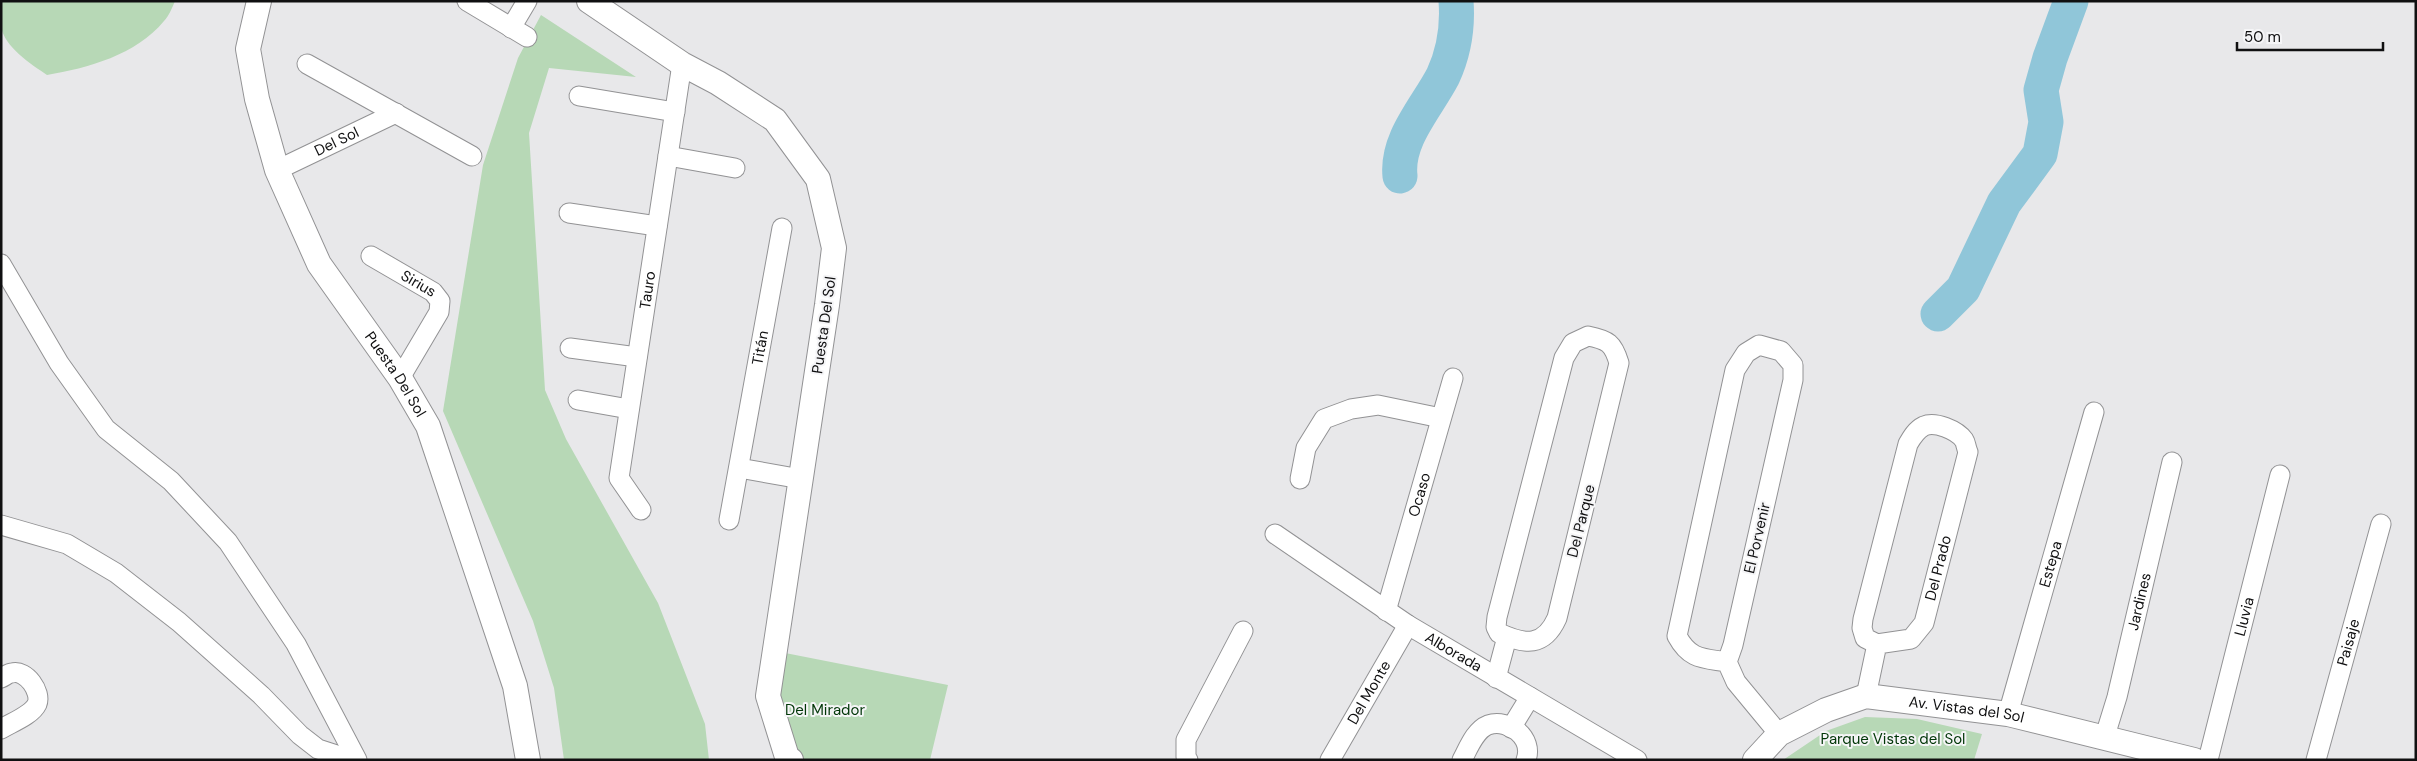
<svg xmlns="http://www.w3.org/2000/svg" width="2417" height="761" font-family="'DM Sans',sans-serif">
	<rect width="100%" height="100%" fill="#e8e8ea"/>
	<path fill="#b7d8b6" d="M1,1H175C172,8 169,16 164,21C136,55 88,68 47,75C31,64 4,47 1,26C0,18 1,9 1,1Z
		M541,15L636,77L549,68L529,133L545,390L566,439L658,603L705,724L709,760H564L554,688L533,621L443,411L483,165L518,58Z
		M775,651L948,685L930,760H791L787,757Z
		M1865,717L1917,719L1982,734L1974,760H1783L1826,731Z"/>
	<g fill="none" stroke-linecap="round" stroke-linejoin="round">
		<path stroke="#90c6d9" stroke-width="35" d="M1400,176C1396,139 1427,107 1443,76C1454,52 1458,27 1456,1
			M1938,314L1963,289L2004,203L2040,154L2046,122L2041,90L2050,58L2071,1"/>
		<g stroke="#929294" stroke-width="21">
			<g id="minor">
				<path d="M467,1L527,37"/>
				<path d="M511,28L527,1"/>
				<path d="M307,64L472,156"/>
				<path d="M579,96L675,112"/>
				<path d="M668,156L735,168"/>
				<path id="s1" d="M277,170L396,113"/>
				<path d="M569,213L657,226"/>
				<path id="s2" d="M371,256L433,292L440,301L439,312L400,378"/>
				<path d="M1,264L59,363L106,429L171,481L228,542L296,644L357,760"/>
				<path d="M1588,336C1608,340 1613,343 1619,363L1557,618C1544,647 1525,645 1499,633L1496,627L1497,617L1564,358L1573,343Z"/>
				<path d="M570,348L637,357"/>
				<path d="M578,400L629,409"/>
				<path d="M739,468L801,479"/>
				<path d="M1300,479L1306,448L1324,419L1351,409L1378,405L1441,418"/>
				<path id="s3" d="M641,510L619,478L682,64"/>
				<path id="s4" d="M729,520L782,228"/>
				<path d="M1,525L67,544L116,573L179,622L261,695L300,735L318,749L352,760"/>
				<path id="s5" d="M1275,534L1408,625L1637,760"/>
				<path id="s6" d="M1386,611L1453,378"/>
				<path d="M1727,662C1703,658 1690,660 1677,636L1735,370L1746,353L1759,345L1781,351L1793,365V380L1733,645L1727,662L1736,682L1779,734"/>
				<path d="M1,678C4,677 8,673 12,673C26,669 42,692 37,704C32,715 11,723 1,729"/>
				<path d="M1496,678L1507,637"/>
				<path id="s7" d="M1866,696L1877,644L1911,639L1924,623L1968,452C1966,448 1966,443 1964,440C1957,430 1935,421 1924,426C1916,430 1912,437 1908,444L1863,619L1862,628L1865,638L1877,644"/>
				<path id="s8" d="M2008,714L2094,412"/>
				<path d="M1511,728L1530,697"/>
				<path id="s9" d="M2104,739L2117,697L2172,462"/>
				<path d="M1188,760L1186,757V740L1243,631"/>
				<path id="s10" d="M1330,760L1408,625"/>
				<path d="M1462,760C1468,749 1475,730 1488,725C1509,718 1534,738 1526,760"/>
				<path id="s11" d="M2208,760L2280,475"/>
				<path id="s12" d="M2316,760L2381,524"/>
			</g>
		</g>
		<g stroke="#929294" stroke-width="26">
			<g id="tertiary">
				<path id="s13" d="M259,1L248,49L257,99L277,170L319,264L400,378L428,426L515,686L528,760"/>
				<path d="M589,1L682,64L718,83L775,120L818,179L834,248L827,305L768,696L787,757L791,760"/>
				<path id="s14" d="M1755,760L1779,734L1826,710L1866,696L2008,714L2194,760"/>
			</g>
		</g>
		<use href="#minor" stroke="#fff" stroke-width="19"/>
		<use href="#tertiary" stroke="#fff" stroke-width="24"/>
	</g>
	<g text-anchor="middle" dominant-baseline="central" stroke-width="4" stroke-linejoin="round" paint-order="stroke">
		<g font-size="15" fill="#101011" stroke="#f5f5f7">
			<text stroke="none"><textPath href="#s1" startOffset="66">Del Sol</textPath></text>
			<text stroke="none"><textPath href="#s2" startOffset="55">Sirius</textPath></text>
			<text stroke="none"><textPath href="#s3" startOffset="229">Tauro</textPath></text>
			<text transform="translate(824 325) rotate(-82)">Puesta Del Sol</text>
			<text stroke="none"><textPath href="#s4" startOffset="175">Titán</textPath></text>
			<text stroke="none"><textPath href="#s13" startOffset="411">Puesta Del Sol</textPath></text>
			<text stroke="none"><textPath href="#s6" startOffset="121">Ocaso</textPath></text>
			<text transform="translate(1581 521) rotate(-76)">Del Parque</text>
			<text transform="translate(1757 538) rotate(-77)">El Porvenir</text>
			<text stroke="none"><textPath href="#s8" startOffset="156">Estepa</textPath></text>
			<text stroke="none"><textPath href="#s7" startOffset="165">Del Prado</textPath></text>
			<text stroke="none"><textPath href="#s9" startOffset="142">Jardines</textPath></text>
			<text stroke="none"><textPath href="#s11" startOffset="148">Lluvia</textPath></text>
			<text stroke="none"><textPath href="#s12" startOffset="122">Paisaje</textPath></text>
			<text stroke="none"><textPath href="#s5" startOffset="214">Alborada</textPath></text>
			<text stroke="none"><textPath href="#s10" startOffset="78">Del Monte</textPath></text>
			<text stroke="none"><textPath href="#s14" startOffset="232">Av. Vistas del Sol</textPath></text>
		</g>
		<g font-size="15" fill="#003607" stroke="#f5f5f7">
			<text x="825" y="710">Del Mirador</text>
			<text x="1893" y="739">Parque Vistas del Sol</text>
		</g>
	</g>
	<rect width="2417" height="761" fill="none" stroke="#101011" stroke-width="5"/>
	<path d="M2237 42v8h146v-8" fill="none" stroke="#101011" stroke-width="2.5"/>
	<text x="2244" y="42" font-size="15" fill="#101011" stroke="#f5f5f7" stroke-width="4" paint-order="stroke">50 m</text>
</svg>
